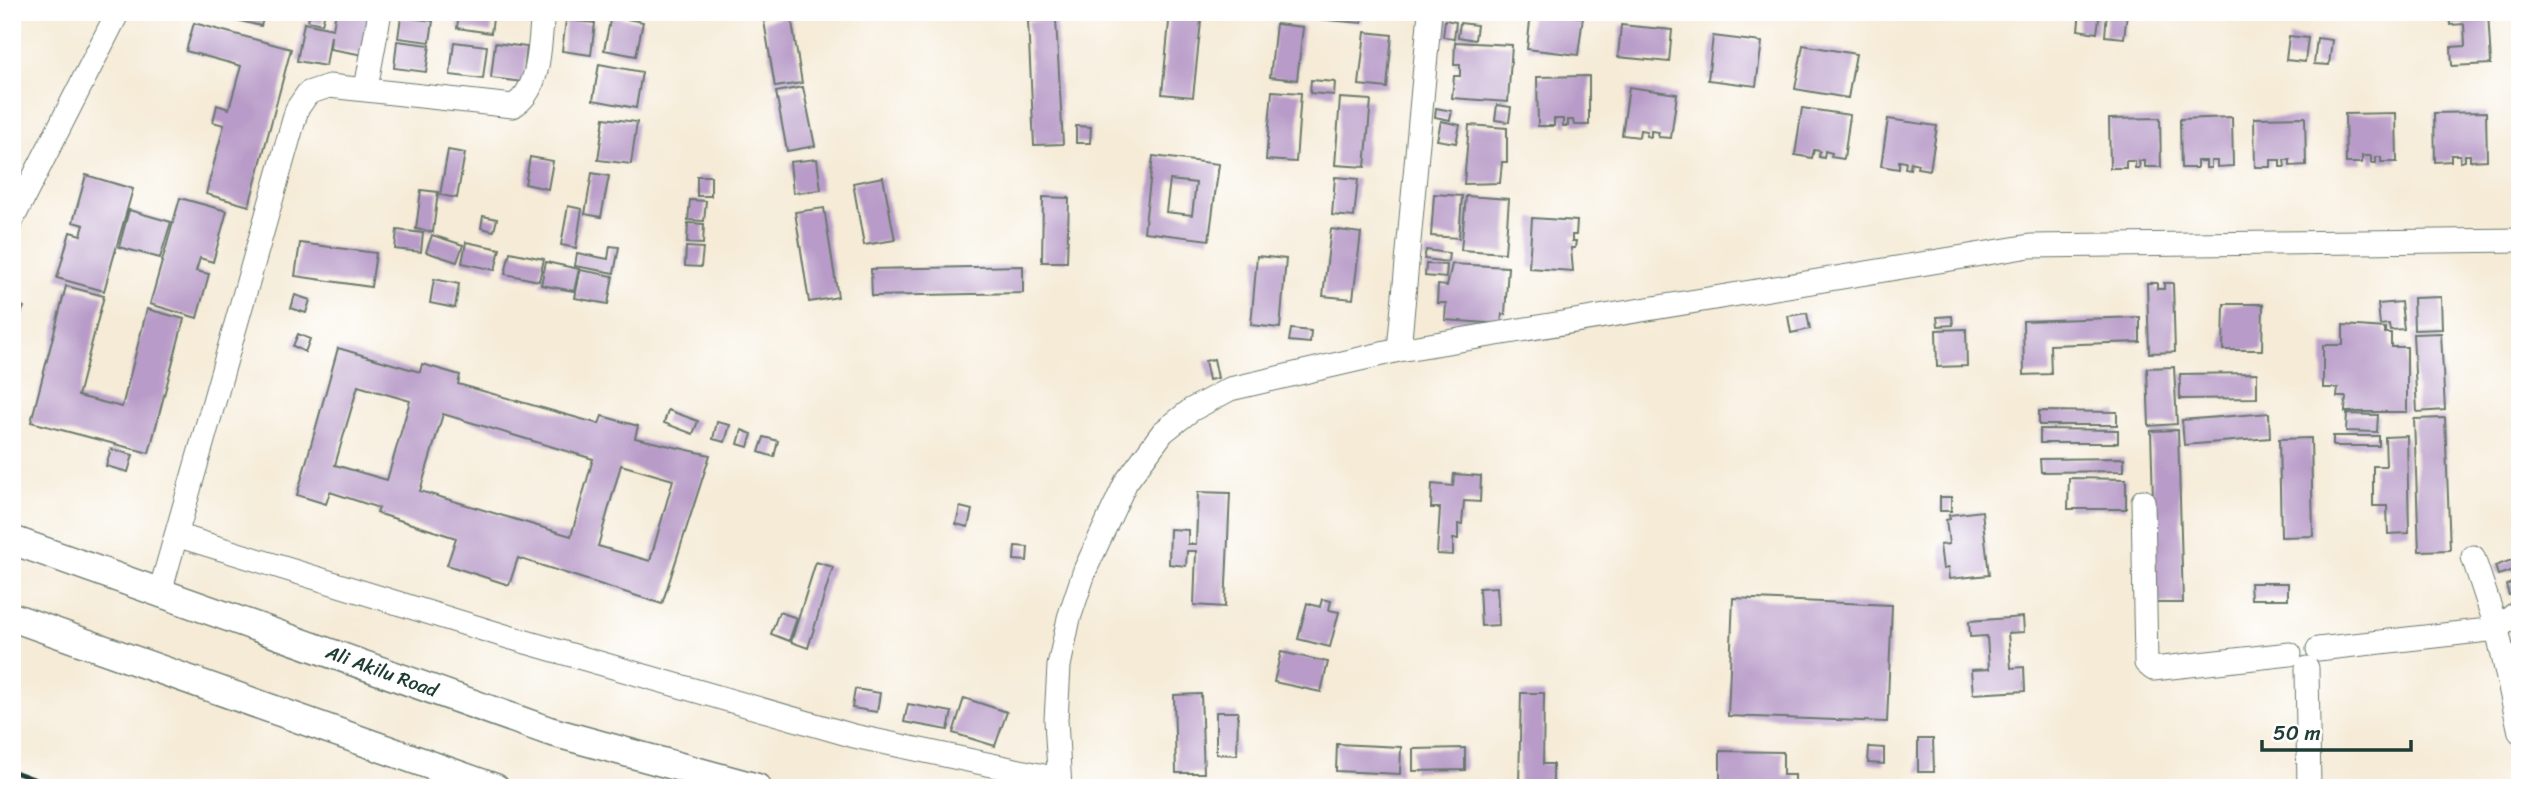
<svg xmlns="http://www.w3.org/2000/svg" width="2532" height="800" font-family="Sriracha,sans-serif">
	<rect width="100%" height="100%" fill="#fff"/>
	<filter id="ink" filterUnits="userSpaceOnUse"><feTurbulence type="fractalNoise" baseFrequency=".0143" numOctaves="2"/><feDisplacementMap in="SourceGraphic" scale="14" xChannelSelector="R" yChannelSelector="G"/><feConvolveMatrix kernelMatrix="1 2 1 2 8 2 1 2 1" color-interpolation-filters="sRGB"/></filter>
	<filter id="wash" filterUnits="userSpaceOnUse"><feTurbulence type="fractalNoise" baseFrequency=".00686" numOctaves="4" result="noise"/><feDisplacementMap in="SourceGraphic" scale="28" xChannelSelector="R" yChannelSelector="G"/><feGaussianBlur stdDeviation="1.57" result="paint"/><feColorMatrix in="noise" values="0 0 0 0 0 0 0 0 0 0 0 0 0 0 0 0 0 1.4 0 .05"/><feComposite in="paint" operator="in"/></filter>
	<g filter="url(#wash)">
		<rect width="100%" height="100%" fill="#f5ebd7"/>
		<g id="blocks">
			<path fill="#b89bc8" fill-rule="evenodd" d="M230,12H265L261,26L228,18Z
				M310,12H325L322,24L308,21Z
				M336,12H371L364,55L330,49L331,36L326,66L297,61L304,23L333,29Z
				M459,12H494L491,33L457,28Z
				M1170,12H1202L1193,97L1162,94Z
				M1307,12H1363L1362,23L1306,18Z
				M1531,12L1583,17L1578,55L1527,49Z
				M2080,12H2100L2097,33L2078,30Z
				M2107,12L2127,14L2124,38L2105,36Z
				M2449,12H2488L2491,64L2452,66L2451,47L2465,46L2464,24L2450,25Z
				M611,16L643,22L636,56L604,50Z
				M791,16L802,83L775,87L764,21Z
				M401,17L433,21L430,42L398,38Z
				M566,20L595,23L591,55L562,51Z
				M1056,20L1063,144L1034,145L1028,21Z
				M1445,20L1456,22L1454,39L1443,37Z
				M194,23L291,49L249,206L206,194L224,125L213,122L217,105L229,109L241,66L186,51Z
				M1460,23L1477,25L1475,40L1458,37Z
				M1276,24L1303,27L1297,80L1270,77Z
				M1621,25L1672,30L1669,62L1618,57Z
				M1365,32L1392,35L1387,88L1359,85Z
				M1713,36L1762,42L1756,86L1708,80Z
				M2289,36L2308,38L2305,62L2286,60Z
				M2317,38L2332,40L2329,65L2314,64Z
				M397,41L430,45L426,72L394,68Z
				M454,42L487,46L483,79L450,75Z
				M1455,42L1512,45L1508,102L1452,98L1454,76H1460V65H1454Z
				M495,43L527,47L523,82L491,78Z
				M1803,45L1856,54L1848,98L1795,89Z
				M599,64L642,72L636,108L593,100Z
				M1589,76V125H1574L1573,120H1568V126H1563V119H1554V126H1538L1537,77Z
				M1311,80L1335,82L1334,95L1310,93Z
				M803,87L815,146L787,151L776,92Z
				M1629,87L1677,94L1671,138L1658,137L1659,132L1651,131V137L1646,136L1647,131L1640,130L1639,137L1622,135Z
				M1272,91L1301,93L1296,162L1266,160Z
				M1340,98L1371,100L1365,167L1335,165Z
				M1497,105L1511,107L1509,122L1495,120Z
				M1436,108L1452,111L1450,120L1435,117Z
				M1802,108L1850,115L1844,159L1831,157L1832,153L1825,151L1824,158L1819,157L1820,151L1814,150L1812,158L1795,155Z
				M2486,112L2487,160L2470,161V155H2465V161L2460,162V155H2451V161L2435,162L2434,113Z
				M2396,113L2397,162H2381V157H2376V163H2371V156H2362V163H2346L2345,114Z
				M2232,117L2233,166L2217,167V161H2211V168H2206V161H2197V168H2181L2180,119Z
				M2305,117L2306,165L2290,166V160H2284L2285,167H2280V160H2271V167H2255L2254,118Z
				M604,118L637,122L631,164L598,160Z
				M2160,118L2161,167H2145V161H2139L2140,168H2135V161H2126V168H2110L2109,119Z
				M1888,119L1937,126L1930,170L1917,168L1918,164L1911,162L1910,169L1905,168L1906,162L1899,161V169L1881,166Z
				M1441,121L1460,125L1456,143L1437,140Z
				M1469,125L1507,128V162H1502L1500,183L1464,184Z
				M1076,126L1091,127L1090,143H1076Z
				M448,150L465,153L457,198L440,195Z
				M1153,156L1219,164L1209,240L1144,232ZM1170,180L1196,183L1192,215L1166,212Z
				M530,157L553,161L548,189L525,184Z
				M817,159L821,190L793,193L790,162Z
				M592,173L609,176L601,217L585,214Z
				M86,175L133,189L104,291L57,278L70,232L81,235L84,225L73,222Z
				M697,176H711V196H697Z
				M883,177L895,240L864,245L853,183Z
				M1335,177L1358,179L1354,217L1332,215Z
				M421,190L438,192L433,232L416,229Z
				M1434,194L1462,196L1459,238L1431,236Z
				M1466,196L1509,199L1505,253L1461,250Z
				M1043,197L1069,198L1067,262H1042Z
				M180,198L227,211L213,262L200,258L196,271L209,274L197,318L150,304Z
				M690,200L706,201L704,221L688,220Z
				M568,206L582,209L576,248L561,245Z
				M824,208L838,297L809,302L795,212Z
				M129,210L171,222L160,258L119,247Z
				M483,216L497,219L494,231L481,228Z
				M1532,218L1577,221L1576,235H1572V241H1576L1575,248H1571L1573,271L1529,268Z
				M688,223L704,224L703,244L687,243Z
				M1331,229L1361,233L1353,299L1323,296Z
				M397,230L423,233L421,252L395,249Z
				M432,235L463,245L457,262L426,252Z
				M466,242L500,249L495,270L462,263Z
				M300,243L376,253L371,287L295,276Z
				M610,246L619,247L614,273L575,266L577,253L608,259Z
				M686,247L703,248L701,267L685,266Z
				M1426,250L1449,253L1448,262L1424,259Z
				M510,252L544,259L539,281L505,274Z
				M1257,256L1286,259L1280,328L1251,325Z
				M546,262L579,269L574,291L541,285Z
				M1426,264L1447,265L1446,278L1425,276Z
				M1452,264L1508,267L1505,314H1502L1501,324L1445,320L1446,303H1437L1438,285L1447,286Z
				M1023,266V293L872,296L871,269Z
				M580,270L613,276L608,304L575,298Z
				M434,279L459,284L455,308L430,303Z
				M2147,283H2157V289H2164V283H2173L2175,352L2149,353Z
				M66,286L104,296L78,396L122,407L147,309L184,319L149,453L31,422Z
				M295,295L310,300L306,313L291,308Z
				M2441,297L2442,329L2414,330L2413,298Z
				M12,302L24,307L12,334Z
				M2401,302L2404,329L2390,330L2389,324L2380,325L2378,304Z
				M2224,304H2263L2262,350H2223Z
				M1807,313L1810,329L1791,333L1788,316Z
				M1952,316L1953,325L1938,326L1937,317Z
				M2140,317V342L2050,345L2051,374L2024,375L2023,321Z
				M2343,325L2385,328V333H2391V347H2407V412H2345L2346,397H2337L2338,388H2323V345H2343Z
				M1291,329L1311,331L1310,343L1289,341Z
				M1966,329L1967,366L1937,367L1936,330Z
				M2441,333L2445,410L2417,412L2413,334Z
				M298,334L310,339L305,352L293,346Z
				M338,348L420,372L422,364L460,375L458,384L599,424L602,416L638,426L635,438L710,455L662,604L518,558L509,585L447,565L456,538L377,513L379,508L330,492L326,504L297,495ZM358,386L410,401L387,480L335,465ZM443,414L593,459L571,536L420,491ZM621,465L673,480L650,561L598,546Z
				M1214,359L1218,378L1209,380L1205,361Z
				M2174,367L2177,424L2149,426L2147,368Z
				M2257,373V398L2180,399V374Z
				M668,410L698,421L693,434L664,423Z
				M2039,411L2117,412V425H2039Z
				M2269,413L2270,438L2184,445L2182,420Z
				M2347,414L2378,415L2377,432L2346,431Z
				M2445,418L2450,550L2419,551L2414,419Z
				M717,422L730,425L725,442L713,439Z
				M2040,429L2118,430V443H2040Z
				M742,430L752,434L748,447L738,444Z
				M2178,430L2183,603H2156L2151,431Z
				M2333,436H2379V446H2333Z
				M2407,436L2409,533L2388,534L2387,506H2373V466H2386L2385,437Z
				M764,437L778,441L774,457L759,452Z
				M2311,438L2313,536L2281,537L2279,439Z
				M111,449L133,455L128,472L106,466Z
				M2124,458V471L2041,472L2040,459Z
				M1454,474L1481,476L1480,502L1464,501L1462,524H1458V539H1453V555L1437,554L1440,508H1431L1432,484L1453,486Z
				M2069,478L2126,479V509H2068Z
				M1198,492L1230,493L1225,607L1194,605L1196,551H1187L1186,566L1169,564L1170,529L1188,530V544H1196Z
				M1940,497H1951V511H1940Z
				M960,507L972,510L968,527L956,524Z
				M1982,511L1989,575L1949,579L1948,568L1943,569L1940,545L1949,544L1946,520L1950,519L1949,515Z
				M1015,546L1028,547L1027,561L1014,560Z
				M2520,557V568L2498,575L2495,566Z
				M816,562L833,567L808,648L791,642Z
				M2520,580V592L2509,595L2506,585Z
				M2250,583H2288V599H2251Z
				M1497,587L1499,625L1481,626L1479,588Z
				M1733,598L1892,605L1887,722L1728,716Z
				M1322,599L1331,601L1329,610L1339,612L1330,647L1298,639L1307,603L1320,607Z
				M779,612L797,618L789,641L771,634Z
				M2023,617L2024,632L2008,633L2011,668L2024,667L2025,691L1973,694L1971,670L1989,669L1987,636L1970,637L1969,621Z
				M1281,652L1328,662L1321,692L1274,682Z
				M855,689L880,693L877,712L852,708Z
				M1521,693H1544L1543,764H1553V786H1519Z
				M1201,694L1204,773H1176L1174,695Z
				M964,698L1007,712L995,746L953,733Z
				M908,704L952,712L948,730L904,722Z
				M1216,712H1238L1237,755L1216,754Z
				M1918,739H1933L1934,772H1918Z
				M1337,744L1401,747L1400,774L1336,771Z
				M1869,747L1884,748V764L1868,763Z
				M1465,748V770L1413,771V749Z
				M1720,751L1783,752V775H1795V788H1720Z"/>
		</g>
	</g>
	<g filter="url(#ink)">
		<use href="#blocks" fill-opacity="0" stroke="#6a7a6d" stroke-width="2"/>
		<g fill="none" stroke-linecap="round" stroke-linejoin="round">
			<g stroke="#6a7a6d" stroke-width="25">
				<path id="minor" d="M366,88L380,12
					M12,220L118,12
					M1399,350L1430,12
					M2143,501L2146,663L2153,669L2290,654
					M176,535L505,636L854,736L1058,779
					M2473,557L2497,629L2520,732
					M160,592L297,109L308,93L329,86L513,106C542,90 539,42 543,12
					M2318,649L2497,629L2520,610
					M2307,668L2309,788
					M1060,788L1056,720L1059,666L1069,618L1085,570L1126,482L1163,432L1191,410L1230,389L1399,350L2030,246L2520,240"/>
			</g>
			<g stroke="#6a7a6d" stroke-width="31">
				<path id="major" d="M12,540L549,731L757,788
					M12,617L495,788"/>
			</g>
			<use href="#minor" stroke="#fff" stroke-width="23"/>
			<use href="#major" stroke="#fff" stroke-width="28"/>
			<path stroke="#1f3d34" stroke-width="5" d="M12,771L58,788"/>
		</g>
	</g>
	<g text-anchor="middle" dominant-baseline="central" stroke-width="5" stroke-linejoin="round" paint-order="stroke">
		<g font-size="19" fill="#1f3d34" stroke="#fff">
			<text transform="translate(382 671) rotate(20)">Ali Akilu Road</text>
		</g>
	</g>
	<rect width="2532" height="800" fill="none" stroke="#fff" stroke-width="42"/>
	<path d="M2262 740v10h149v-10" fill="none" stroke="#1f3d34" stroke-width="3.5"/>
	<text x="2273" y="740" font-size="21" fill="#1f3d34" stroke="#ffffff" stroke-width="5" paint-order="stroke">50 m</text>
</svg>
